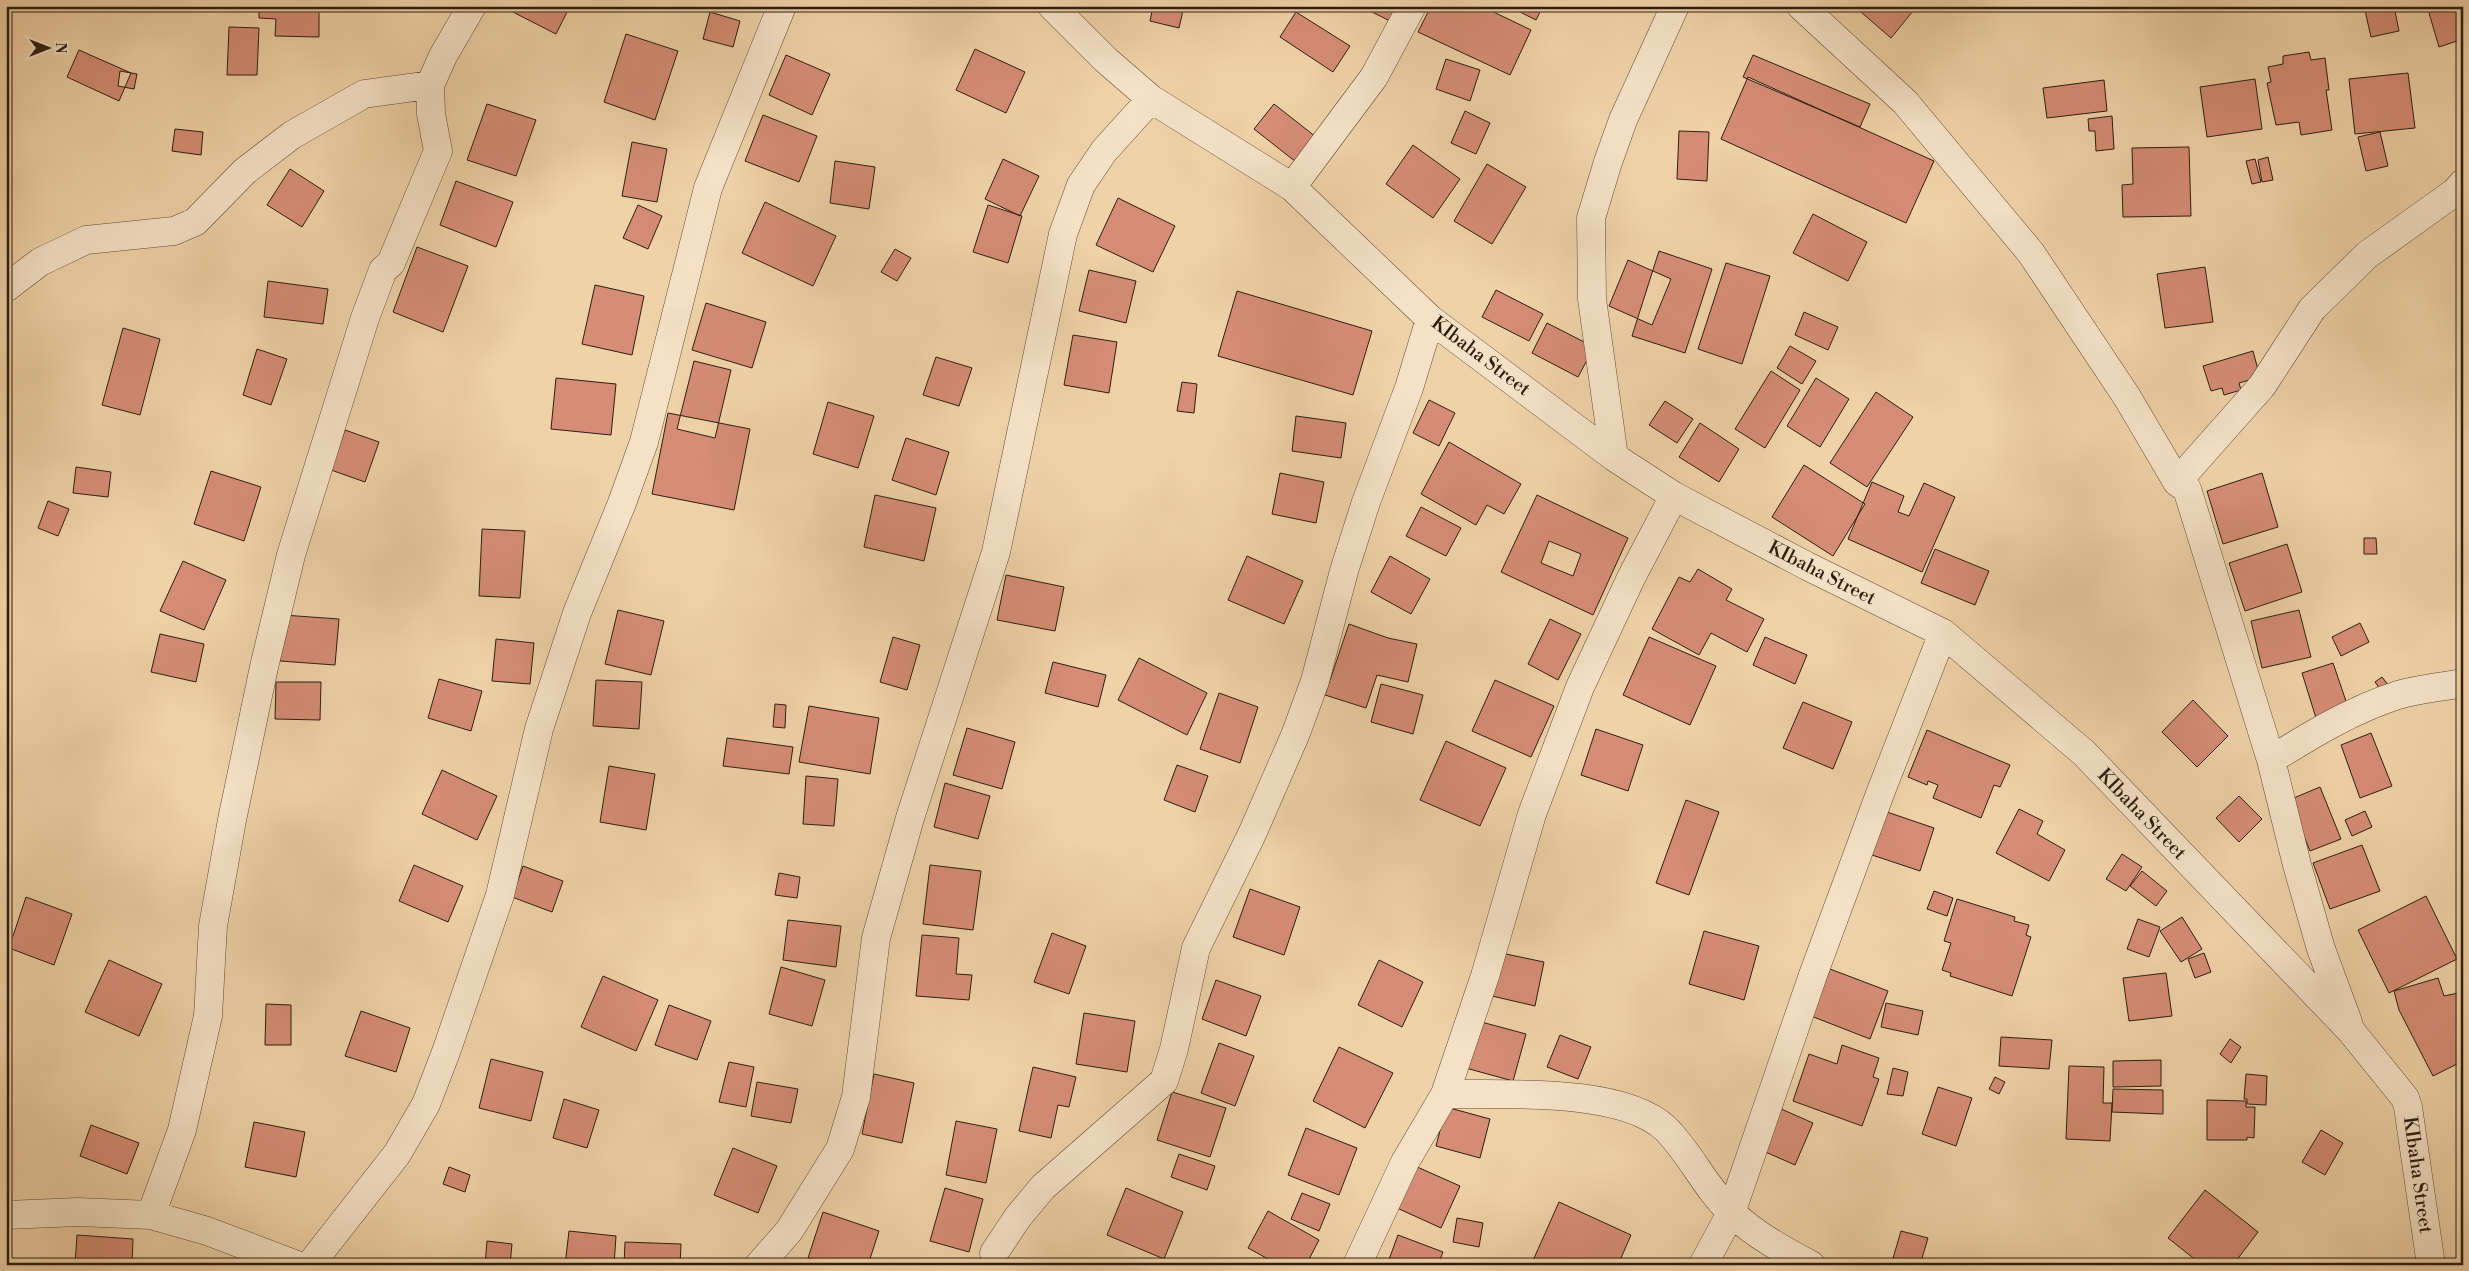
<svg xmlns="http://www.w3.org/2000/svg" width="2469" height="1271" font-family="'Libre Bodoni',serif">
	<rect width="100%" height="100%" fill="#f0d2a8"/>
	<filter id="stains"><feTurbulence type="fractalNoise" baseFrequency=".004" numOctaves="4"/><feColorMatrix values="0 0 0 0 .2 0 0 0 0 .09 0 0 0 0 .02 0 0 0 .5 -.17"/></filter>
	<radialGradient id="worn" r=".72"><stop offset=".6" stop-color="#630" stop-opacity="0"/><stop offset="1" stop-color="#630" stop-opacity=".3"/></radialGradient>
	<path fill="#d58d75" stroke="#2d1d11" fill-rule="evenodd" d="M259,6H319V37L275,36L276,19L259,18Z
		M511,6H570L556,34L509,10Z
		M1153,6H1184L1179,28L1150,21Z
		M1360,6H1403L1394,23Z
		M1431,6H1481L1531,30L1510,75L1418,32Z
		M1508,6H1543L1536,20Z
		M1854,6H1917L1891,38Z
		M2364,6H2394L2399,31L2371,37Z
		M2449,6H2463V39L2439,47L2429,13Z
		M710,12L740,21L733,47L703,39Z
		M1296,12L1350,46L1333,72L1280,37Z
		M229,27L259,28L257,75H227Z
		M626,34L678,51L655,120L604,102Z
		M975,49L1025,72L1006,113L956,90Z
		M79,50L131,73L119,101L67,77Z
		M2309,52L2311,60L2325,58L2329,90H2326L2332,130L2301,135L2299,122L2276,125L2267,83L2271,82L2268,67L2283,64V56Z
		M786,55L830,74L812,115L769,95Z
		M1753,55L1870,104L1860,127L1743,77Z
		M1446,59L1480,70L1470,101L1436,89Z
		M120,71L137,74L134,89L118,86Z
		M2408,73L2415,128L2355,134L2349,79Z
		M1748,77L1934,161L1906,223L1721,139Z
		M2255,79L2262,129L2207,137L2200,87Z
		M2104,80L2107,111L2047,118L2043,88Z
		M487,104L536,120L516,176L467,160Z
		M1274,104L1316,137L1296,162L1254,129Z
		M1465,111L1490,123L1476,154L1451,143Z
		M763,115L817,136L799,182L745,161Z
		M2112,116L2114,149L2096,151L2095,131H2089L2088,119Z
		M175,129L203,132L201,155L172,151Z
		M1679,131L1709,132L1707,181L1677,179Z
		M2380,132L2388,166L2366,171L2358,137Z
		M632,142L667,149L657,202L622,196Z
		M1413,145L1460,179L1433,218L1386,184Z
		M2189,147L2191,216L2123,217L2122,185L2133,184L2132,148Z
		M2268,157L2273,180L2262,182L2258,160Z
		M1003,159L1039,176L1020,216L985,199Z
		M2255,159L2261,182L2252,184L2246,161Z
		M835,161L875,167L869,209L830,203Z
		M1487,164L1526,187L1492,244L1454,221Z
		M290,169L324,191L302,227L267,205Z
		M456,181L513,202L496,247L440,225Z
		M1118,198L1175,226L1153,272L1096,245Z
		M765,202L836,236L813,286L742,253Z
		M638,205L662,216L648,249L623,238Z
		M988,205L1022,216L1008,263L973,252Z
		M1813,214L1867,242L1848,281L1793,253Z
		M417,247L468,266L443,332L393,312Z
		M895,249L911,258L897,281L881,272Z
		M1659,251L1712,269L1685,353L1632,336Z
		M1628,260L1671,279L1652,325L1609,306Z
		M1726,263L1770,276L1742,364L1698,349Z
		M2205,267L2213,322L2165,328L2157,274Z
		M1089,270L1136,281L1126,323L1079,311Z
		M268,281L328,289L323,324L264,317Z
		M595,285L644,296L632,355L582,344Z
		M1496,290L1543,314L1529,341L1482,317Z
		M1237,291L1372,331L1353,395L1218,356Z
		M706,303L766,322L752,368L692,350Z
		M1804,312L1838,327L1828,350L1795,335Z
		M1547,323L1594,347L1578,377L1532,353Z
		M123,328L160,339L140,415L102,405Z
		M1073,335L1117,342L1109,393L1064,385Z
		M1790,346L1816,361L1802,384L1777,368Z
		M257,349L287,359L271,405L243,395Z
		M2253,351L2260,377L2239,383L2241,390L2224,395L2222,388L2211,391L2203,366Z
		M936,357L972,368L959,406L923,395Z
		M694,361L731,370L715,438L677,429Z
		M1771,371L1800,390L1765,448L1735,429Z
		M556,378L616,384L611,435L551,429Z
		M1816,378L1849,399L1820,447L1787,426Z
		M1182,382L1197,384L1194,413L1177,411Z
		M1876,392L1913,417L1867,487L1830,463Z
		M1429,400L1455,413L1439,446L1413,433Z
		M1665,401L1693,419L1677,443L1649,425Z
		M828,402L874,416L858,468L813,454Z
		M668,413L750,429L734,510L652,494Z
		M1296,416L1346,423L1341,458L1292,451Z
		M1700,423L1739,449L1719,482L1679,457Z
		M345,430L379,442L365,482L331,470Z
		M906,438L949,452L936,495L892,480Z
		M1449,442L1521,484L1504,514L1487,505L1476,525L1421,494Z
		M1804,465L1865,504L1833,556L1772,517Z
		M76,467L111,472L108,497L73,493Z
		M211,471L261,487L244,541L194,524Z
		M1280,473L1324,482L1316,523L1272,514Z
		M2262,473L2278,527L2223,544L2207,491Z
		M1872,482L1904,496L1898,512L1909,516L1924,483L1955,497L1922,572L1848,539Z
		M875,495L936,508L924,561L864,547Z
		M1537,495L1628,538L1593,615L1501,572ZM1549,541L1581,554L1573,576L1541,563Z
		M48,501L69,509L58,536L38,528Z
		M1421,507L1461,528L1446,556L1406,536Z
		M482,529L525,531L520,598L479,596Z
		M2364,538H2376L2377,554H2364Z
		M2287,544L2302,592L2245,611L2229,563Z
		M1935,549L1989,571L1975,605L1921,583Z
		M1247,556L1303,581L1284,624L1228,600Z
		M1390,556L1430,579L1411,614L1371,592Z
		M183,561L226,580L204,630L160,611Z
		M1698,569L1732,589L1726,600L1764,619L1747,652L1711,633L1699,655L1652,629L1679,577L1690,582Z
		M1006,575L1064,587L1055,631L997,620Z
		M618,610L664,621L651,675L605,664Z
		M2299,610L2311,657L2262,668L2251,621Z
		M283,615L339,619L335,665L280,661Z
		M1550,619L1581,634L1558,680L1528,664Z
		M2360,623L2369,642L2341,656L2332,637Z
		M1349,624L1388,638L1417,644L1408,682L1377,675L1366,708L1325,695Z
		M160,634L204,644L196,682L151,672Z
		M893,637L920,645L907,690L880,682Z
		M1649,637L1716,666L1690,725L1623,695Z
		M1765,637L1807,655L1795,684L1753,665Z
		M496,639L534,643L530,684L492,681Z
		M1139,658L1207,693L1187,735L1118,700Z
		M1053,662L1106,675L1098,707L1045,693Z
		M2333,663L2348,707L2316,718L2302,673Z
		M2382,677L2389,686L2382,692L2375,682Z
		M439,679L482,691L471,731L428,718Z
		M596,680L642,682L639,729L593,726Z
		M1495,680L1554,706L1531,757L1472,731Z
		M276,682H321L320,720L275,719Z
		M1381,684L1423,695L1413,734L1371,722Z
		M1219,693L1258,707L1240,763L1200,749Z
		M2193,700L2228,736L2197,767L2162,732Z
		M1803,702L1852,722L1833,769L1783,748Z
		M775,704L786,705L785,728L773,727Z
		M809,706L879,718L870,774L799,762Z
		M967,728L1015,742L1002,789L953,775Z
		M1596,729L1643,745L1628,791L1581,775Z
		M1927,730L2010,765L2000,787L1994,785L1981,818L1933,798L1938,785L1928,781L1927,785L1908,777Z
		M2371,733L2392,786L2360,798L2341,745Z
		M727,738L793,747L789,774L723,766Z
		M1446,741L1506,768L1480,826L1420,800Z
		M1177,765L1208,776L1195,812L1164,800Z
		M609,766L655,774L646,830L600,822Z
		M442,770L497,796L477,840L422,814Z
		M806,776L838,779L834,826L803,824Z
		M945,783L990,796L978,839L934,827Z
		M2320,787L2341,839L2310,851L2289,800Z
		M2239,796L2262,819L2239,842L2216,818Z
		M1686,800L1719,812L1689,895L1656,883Z
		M2019,809L2043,821L2037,834L2065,850L2049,881L1996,853Z
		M1884,811L1934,828L1920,871L1869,854Z
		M2365,811L2372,827L2352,836L2345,820Z
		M2362,845L2380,891L2330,909L2313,863Z
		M2122,854L2142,867L2126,891L2106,879Z
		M414,865L463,886L448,922L399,901Z
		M930,865L981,871L973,930L923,924Z
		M523,866L563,881L552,912L512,897Z
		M2142,871L2167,891L2156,906L2130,886Z
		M779,873L800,877L797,898L775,895Z
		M1250,889L1300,907L1284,955L1233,937Z
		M1934,891L1953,898L1947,916L1927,909Z
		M2426,896L2457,959L2389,993L2358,930Z
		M26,897L72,914L54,965L9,948Z
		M1957,899L2015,917L2014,921L2029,925L2026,935L2031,937L2012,996L1950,976L1951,973L1942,970L1951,943L1944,941Z
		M2182,917L2202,949L2181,962L2160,931Z
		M2138,919L2160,927L2149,957L2127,949Z
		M788,920L841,926L836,967L783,960Z
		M1704,931L1759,946L1744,1000L1689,984Z
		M1052,933L1086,946L1069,994L1034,982Z
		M922,935L959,938L956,974L972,975L969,1000L916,996Z
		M1501,953L1544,962L1535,1006L1492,996Z
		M2204,953L2211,972L2195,978L2188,959Z
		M109,960L162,984L139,1036L85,1012Z
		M1379,960L1423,982L1402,1027L1358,1005Z
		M781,967L825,980L812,1026L769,1014Z
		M1830,969L1888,991L1870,1039L1811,1016Z
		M2166,973L2172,1016L2129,1021L2123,978Z
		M603,976L658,1000L636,1051L581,1027Z
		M2438,978L2444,996L2463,992V1061L2433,1076L2399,1010L2394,991Z
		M1216,980L1261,996L1246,1036L1202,1019Z
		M1886,1003L1923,1011L1918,1035L1881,1027Z
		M266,1004L291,1005V1045H265Z
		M669,1005L711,1021L697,1060L655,1045Z
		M361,1011L410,1028L396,1072L345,1056Z
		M1084,1013L1135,1021L1127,1072L1076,1064Z
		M1474,1020L1526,1034L1513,1081L1462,1067Z
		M1560,1035L1591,1047L1578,1079L1547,1067Z
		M2001,1037L2052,1040L2049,1069L1999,1066Z
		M2230,1039L2241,1047L2231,1063L2220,1054Z
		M1219,1043L1254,1056L1235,1106L1201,1093Z
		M1842,1045L1879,1058L1873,1077L1879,1079L1862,1126L1793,1101L1809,1054L1837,1064Z
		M1339,1047L1393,1073L1365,1128L1313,1101Z
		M491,1059L543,1072L531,1121L479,1108Z
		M2161,1060V1086L2113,1087V1061Z
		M729,1062L754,1067L746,1107L719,1102Z
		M2069,1066L2104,1067L2103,1103H2112L2110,1141L2066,1139Z
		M1033,1067L1076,1077L1069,1107L1058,1105L1051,1138L1019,1131Z
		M1893,1068L1908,1072L1903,1096L1887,1094Z
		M874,1074L914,1083L902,1143L862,1134Z
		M2246,1074L2267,1076L2266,1105L2247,1104V1099H2244Z
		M1995,1077L2005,1082L1999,1094L1989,1089Z
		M757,1082L798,1089L791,1123L751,1116Z
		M1938,1087L1972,1098L1956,1146L1922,1134Z
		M2113,1089L2163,1090V1114L2112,1112Z
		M1172,1092L1226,1108L1210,1157L1157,1140Z
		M564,1099L599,1110L587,1148L553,1138Z
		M2207,1100L2246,1101V1107H2255L2254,1138L2247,1137V1140H2207Z
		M1446,1107L1490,1119L1480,1158L1436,1146Z
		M1779,1108L1813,1123L1795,1165L1761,1150Z
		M956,1121L997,1129L986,1183L946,1175Z
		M254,1122L305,1132L296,1177L245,1167Z
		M91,1125L139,1143L127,1174L80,1156Z
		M1306,1128L1357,1148L1339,1195L1288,1175Z
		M2321,1130L2343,1143L2325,1175L2302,1162Z
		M733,1148L777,1166L758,1213L714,1195Z
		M1179,1154L1215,1166L1207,1190L1171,1177Z
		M1415,1166L1460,1186L1441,1228L1397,1208Z
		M449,1167L470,1175L465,1192L443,1184Z
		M945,1188L983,1199L969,1252L930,1241Z
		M1126,1188L1183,1212L1164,1259L1107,1235Z
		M2205,1190L2258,1232L2233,1265H2202L2168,1238Z
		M1302,1193L1330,1204L1319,1231L1291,1219Z
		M1559,1202L1631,1235L1618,1265H1531Z
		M1268,1211L1319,1240L1306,1265H1279L1248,1248Z
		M823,1212L879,1231L868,1265H829L808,1258Z
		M1457,1218L1483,1223L1479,1247L1453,1242Z
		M569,1231L616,1236L614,1265H565Z
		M1901,1231L1928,1238L1920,1265H1891Z
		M77,1235L133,1239L132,1265H75Z
		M1398,1235L1443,1252L1438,1265H1387Z
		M487,1241L512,1244L510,1265H485Z
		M625,1242L681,1244L680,1265H624Z"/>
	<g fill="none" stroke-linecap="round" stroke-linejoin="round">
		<g stroke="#5e4a37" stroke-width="29">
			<path id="minor" d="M1052,6L1106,60L1151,99L1292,187L1430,319L1614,457L1674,496L1807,566L1943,633L2084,753L2351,1031L2405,1098L2408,1107L2431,1265
				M1801,6L1905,102L2031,253L2127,397L2177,482L2187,489L2271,760L2297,865L2321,949L2348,1022
				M1292,187L1374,77L1412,6
				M6,288L40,262L86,240L174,231L195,222L245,171L292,135L364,94L430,85
				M1614,457L1592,299L1591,218L1608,162L1623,120L1675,6
				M2177,482L2262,386L2312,309L2367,255L2455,192L2463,183
				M2271,760C2312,734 2352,710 2398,695C2419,689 2442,687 2463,683
				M1445,1094C1503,1095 1622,1087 1666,1129C1691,1154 1706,1189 1732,1213C1755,1235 1783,1250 1811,1265
				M6,1215L78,1212L151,1215L207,1231L297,1265
				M151,1215L182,1130L208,1016L213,926L232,820L264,667L291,555L365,318L383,270L391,263L438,151L431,114L430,85L443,56L472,6
				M994,1253L1018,1217L1043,1187L1164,1081L1174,1049L1196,948L1252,834L1296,733L1315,681L1344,571L1366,502L1409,388L1430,319
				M310,1265L397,1154L426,1104L446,1052L500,895L539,729L577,613L622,503L644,442L708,188L782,6
				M759,1265L789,1231L840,1149L856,1097L876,938L910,818L996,552L1063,234L1081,185L1104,151L1151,99
				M1357,1265L1405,1162L1445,1094L1485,976L1532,814L1580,687L1631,578L1674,496
				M1703,1265L1731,1213L1813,975L1881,791L1943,633"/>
		</g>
		<use href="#minor" stroke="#f5e2c6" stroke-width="28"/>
	</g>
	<g text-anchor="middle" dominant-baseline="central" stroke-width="4.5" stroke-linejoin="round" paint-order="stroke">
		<g font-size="19" fill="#2d1d11" stroke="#f5e2c6">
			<text transform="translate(1481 356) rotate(37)">KIbaha Street</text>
			<text transform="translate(1822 573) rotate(27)">KIbaha Street</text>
			<text transform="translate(2142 814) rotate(46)">KIbaha Street</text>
			<text transform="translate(2418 1175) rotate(82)">KIbaha Street</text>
		</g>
	</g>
	<rect width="2469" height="1271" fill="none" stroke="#f0d2a8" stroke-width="25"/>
	<rect x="8" y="8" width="2454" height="1256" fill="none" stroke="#2d1d11" stroke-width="2.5"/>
	<rect x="12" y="12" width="2444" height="1246" fill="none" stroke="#2d1d11"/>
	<g transform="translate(48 48) rotate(90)" stroke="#f5e2c6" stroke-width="4" paint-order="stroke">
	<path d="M0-4L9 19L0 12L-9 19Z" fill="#2d1d11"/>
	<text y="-8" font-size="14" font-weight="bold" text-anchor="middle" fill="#2d1d11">N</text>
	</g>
	<rect width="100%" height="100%" filter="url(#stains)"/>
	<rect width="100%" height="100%" fill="url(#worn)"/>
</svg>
